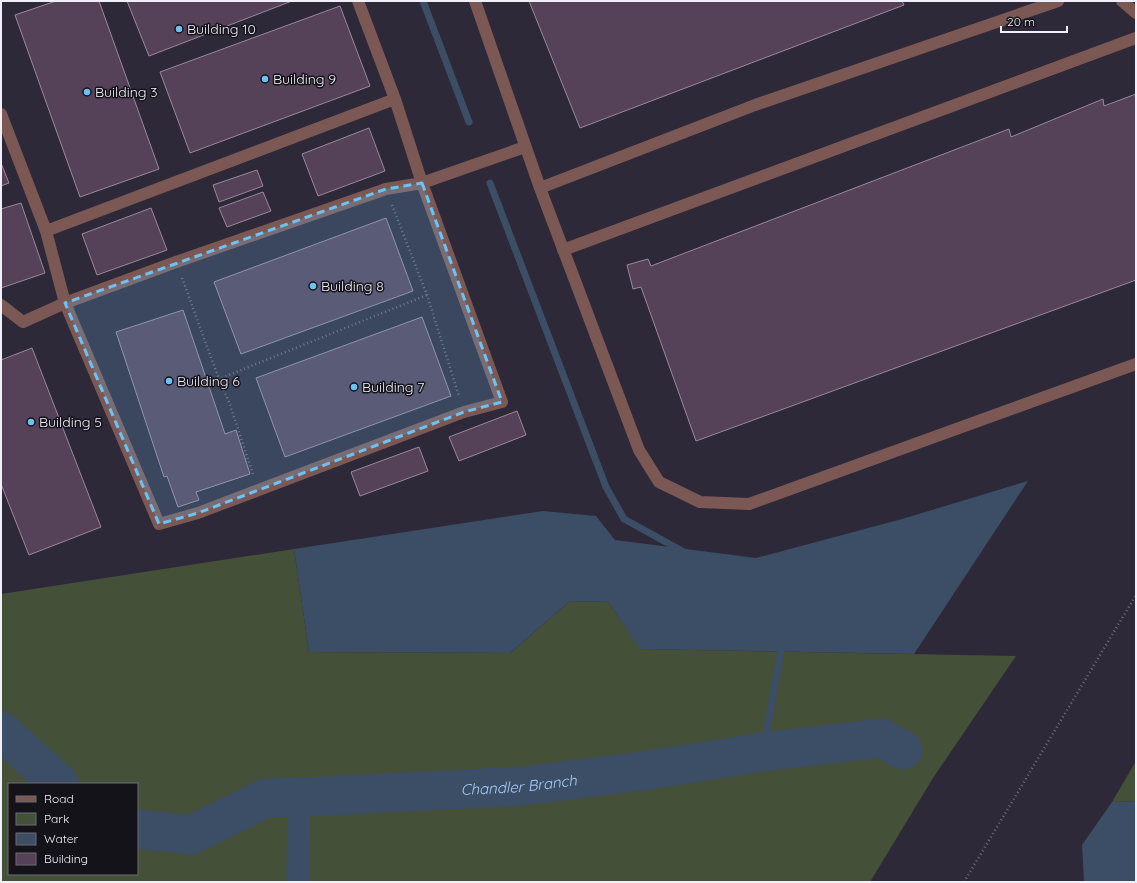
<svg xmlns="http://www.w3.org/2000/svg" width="1137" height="883" font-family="Quicksand,sans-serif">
	<rect width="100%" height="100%" fill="#2d2939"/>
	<path fill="#455039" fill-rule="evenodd" d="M294,549L309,652L510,653L570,601L608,602L641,649L1016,656L933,778L870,882H1V594ZM9,784H137V874H9Z
		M1136,761V801L1112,802Z"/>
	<path fill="#3b4e65" d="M1028,481L914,654L640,649L608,602L570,601L510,653L309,652L294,549L543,511L596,516L615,540L756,558L902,519Z
		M1136,801V882H1084L1082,845L1112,802Z"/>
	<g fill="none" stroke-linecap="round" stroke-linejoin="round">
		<path stroke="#3b4e65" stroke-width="7" d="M423,1L469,122
			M490,183L606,487L624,519L684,552
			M763,752L782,644L784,643"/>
		<path stroke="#3b4e65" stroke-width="23" d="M298,882L299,797"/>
		<g stroke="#3b4e65" stroke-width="39">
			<path d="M1,731L59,784"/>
			<path id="s1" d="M137,829L191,835L266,798L326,796L522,786L643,771L763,752L881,738L903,750"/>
		</g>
	</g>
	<path fill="#554158" stroke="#998a9b" d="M56,1H99L159,169L80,197L15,15Z
		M127,1H292L149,56Z
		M529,1H902L904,5L580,128Z
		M340,6L370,86L190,153L160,72Z
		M1136,94V280L696,441L641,287L633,289L627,265L648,259L651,266L1009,129L1011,137L1103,99L1104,106Z
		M369,128L385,171L318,196L302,154Z
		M1,163L9,183L1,186Z
		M257,170L263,186L219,202L213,185Z
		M263,192L271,211L227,227L219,208Z
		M21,203L45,273L1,288V209Z
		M151,208L167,250L97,275L82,234Z
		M386,218L413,291L241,354L214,282Z
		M183,310L225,434L236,430L250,474L196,492L199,500L178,507L167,476L164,477L116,332Z
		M422,317L451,396L285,457L256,378Z
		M32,348L101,527L29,555L1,484V360Z
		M517,411L526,435L459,461L449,437Z
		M419,447L428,471L360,496L351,472Z"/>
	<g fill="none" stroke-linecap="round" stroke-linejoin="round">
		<path stroke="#706d7b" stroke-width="2.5" stroke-dasharray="1 3" stroke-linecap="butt" d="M392,205L427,295L459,396
			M182,278L219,379
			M253,474L229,402L219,379L427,295
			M964,882L1136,595"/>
		<path stroke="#7b5854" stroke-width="12" d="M358,1L395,99L422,183L525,147
			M475,1L540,188L755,105L1058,1
			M1122,1L1136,13
			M1,114L46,231L65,303L176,262L386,189L422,183L502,402L464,412L198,513L159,524L65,303L23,322L1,305
			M540,188L639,450L659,482L700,502L749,504L1136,364
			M46,231L395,99
			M563,250L1136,38"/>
	</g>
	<path fill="#6cc2f3" fill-opacity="0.2" stroke="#6cc2f3" stroke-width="3" stroke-dasharray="8 5" stroke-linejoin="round" d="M422,183L502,402L464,412L198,513L159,524L65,303L386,189Z"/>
	<g fill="#6cc2f3" stroke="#15131a" stroke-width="1.5">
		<circle cx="179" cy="29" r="4"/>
		<circle cx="265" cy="79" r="4"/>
		<circle cx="87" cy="92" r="4"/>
		<circle cx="313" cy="286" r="4"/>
		<circle cx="169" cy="381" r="4"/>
		<circle cx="354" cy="387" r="4"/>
		<circle cx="31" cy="422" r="4"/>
	</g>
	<g text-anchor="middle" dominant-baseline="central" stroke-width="3" stroke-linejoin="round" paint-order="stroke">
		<g font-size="14" fill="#f1effa" stroke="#15131a" text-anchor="start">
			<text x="187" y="29">Building 10</text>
			<text x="273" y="79">Building 9</text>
			<text x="95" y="92">Building 3</text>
			<text x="321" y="286">Building 8</text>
			<text x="177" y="381">Building 6</text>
			<text x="362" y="387">Building 7</text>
			<text x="39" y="422">Building 5</text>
		</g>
		<g font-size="15" font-style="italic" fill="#a8cefb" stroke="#15131a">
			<text stroke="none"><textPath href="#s1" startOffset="391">Chandler Branch</textPath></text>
		</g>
	</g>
	<rect width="1137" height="883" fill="none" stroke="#f1effa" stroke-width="4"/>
	<rect x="8" y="783" width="130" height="92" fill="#15131a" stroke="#6d6b74"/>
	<rect x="16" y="796" width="20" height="6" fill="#7b5854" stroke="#6d6b74"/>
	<text x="44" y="803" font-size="12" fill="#f1effa">Road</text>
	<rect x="16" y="813" width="20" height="12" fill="#455039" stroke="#6d6b74"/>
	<text x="44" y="823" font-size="12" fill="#f1effa">Park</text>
	<rect x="16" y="833" width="20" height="12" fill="#3b4e65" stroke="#6d6b74"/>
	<text x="44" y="843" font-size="12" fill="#f1effa">Water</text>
	<rect x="16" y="853" width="20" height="12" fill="#554158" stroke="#6d6b74"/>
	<text x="44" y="863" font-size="12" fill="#f1effa">Building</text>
	<path d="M1001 26v6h66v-6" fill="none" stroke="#f1effa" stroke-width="2"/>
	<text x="1007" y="26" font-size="12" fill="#f1effa" stroke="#15131a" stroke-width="3" paint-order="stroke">20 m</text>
</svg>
